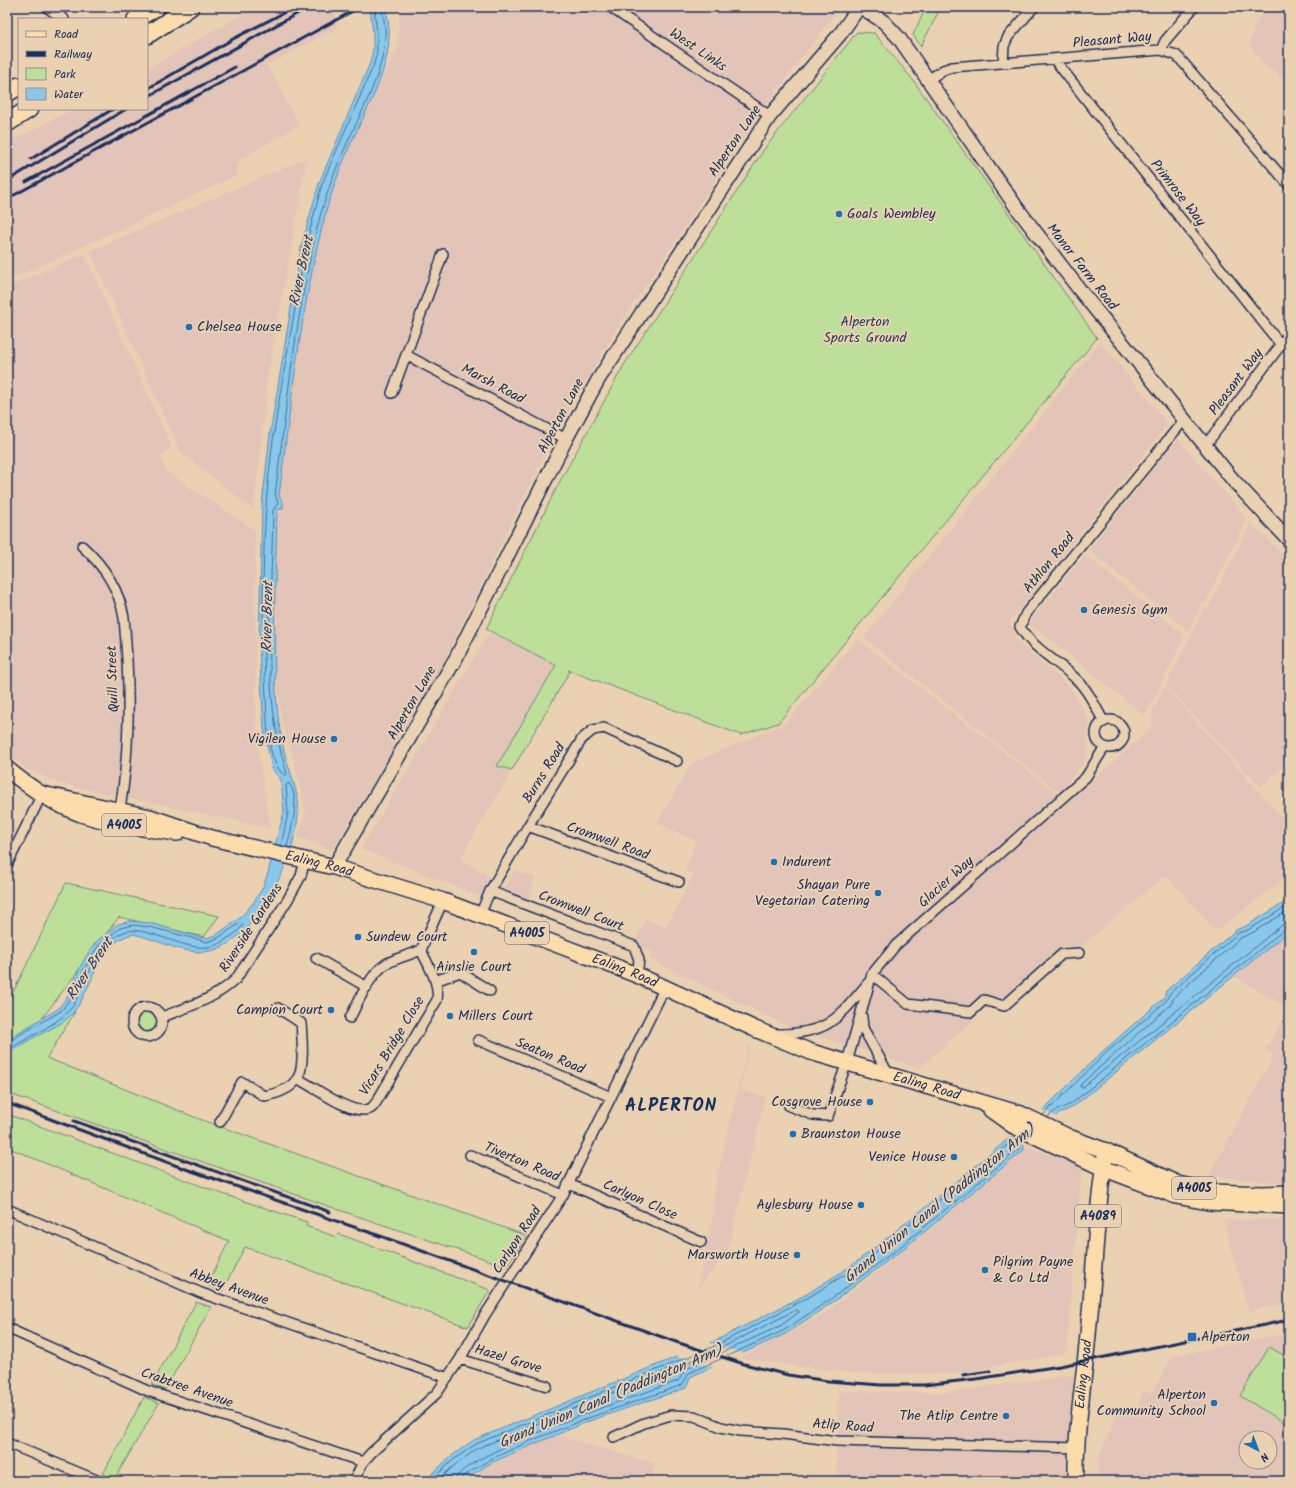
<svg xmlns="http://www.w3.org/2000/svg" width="1296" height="1488" font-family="Kalam,sans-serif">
	<rect width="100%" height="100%" fill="#ead1b2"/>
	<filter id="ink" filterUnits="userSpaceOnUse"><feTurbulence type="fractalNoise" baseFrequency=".025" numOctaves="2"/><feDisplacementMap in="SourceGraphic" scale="8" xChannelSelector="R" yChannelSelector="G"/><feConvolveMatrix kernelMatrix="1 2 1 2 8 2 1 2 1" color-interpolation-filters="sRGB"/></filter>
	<g filter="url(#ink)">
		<path fill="#e2c4b8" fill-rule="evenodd" d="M255,7H334L337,28L267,65L299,125L240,159L236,176L7,281V143L73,109H147V69Z
			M400,7H840L760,113L615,331L550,443L436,677L332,850L298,837L306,811L292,753L281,718L273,647L276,532L290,399L316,241L345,149L398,49Z
			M1269,7H1289V82L1267,67L1249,44L1256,22Z
			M307,158L267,380L254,510L180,451L90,251Z
			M84,254L171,446L161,458L167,472L255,530L256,737L270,828L59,783L25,768L7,752V287Z
			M1100,342L1168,424L1010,621L1016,641L1070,687L1089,720L1087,758L1059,792L864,638Z
			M1178,439L1247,519L1205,604L1202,602L1188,630L1088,550Z
			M1251,523L1289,561V761L1261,787L1166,685L1204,608L1208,609Z
			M1085,555L1185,636L1150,706L1144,715L1031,624L1032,619Z
			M489,633L557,665L498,766L512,770L460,859L492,878L482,897L361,849Z
			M857,639L1068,802L1152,728V712L1165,686L1289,826V875L1216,931L1166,875L1079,948L1065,945L1008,996L999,997L919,1068L790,1027L650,959L653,952L635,944L646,919L666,928L694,874L685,870L696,841L657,823L692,763L783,725L789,720Z
			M515,870L535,878L528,900L502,892Z
			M1289,927V1009L1233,975Z
			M1289,1010V1183L1209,1176L1274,1055L1265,1050Z
			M748,1046H750L740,1090L765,1097L728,1250L697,1290L713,1216L714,1189Z
			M1028,1147L1082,1167L1066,1353L952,1374L850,1373L741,1358L825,1313L900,1254Z
			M1289,1219V1303L1249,1311L1223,1220Z
			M1289,1333V1481H1098V1458L1118,1413L1133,1416L1143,1391L1152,1393L1173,1356ZM1246,1438H1270V1462H1246Z
			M1073,1375L1066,1481H836L839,1391L942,1393Z
			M555,1435L656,1464L650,1481H465L496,1462Z"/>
		<path fill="#bddf99" stroke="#6c877c" d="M926,7H941L921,46L913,35Z
			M857,32L874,33L913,80L1097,338L778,723L741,735L568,670L570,671L512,770L497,766L556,665L486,629L559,483L624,365L765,148Z
			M66,883L219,916L204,937L119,917L40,1021L75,1012L47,1058L202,1120L527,1236L506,1266L348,1213L7,1093V1005Z
			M137 1022a10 10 0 1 1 20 0a10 10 0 1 1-20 0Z
			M7,1114L223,1194L307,1222L306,1226L336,1237L339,1234L490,1290L468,1327L245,1247L222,1291L207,1285L229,1241L7,1147Z
			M196,1302L211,1307L165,1390L152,1385Z
			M1269,1347L1289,1358V1425L1240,1396Z
			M144,1397L159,1403L115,1478L103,1474Z"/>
		<path fill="#89c8ea" stroke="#5d8bb2" d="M370,7H386C387,17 390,27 389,37C388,77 363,114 348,150C339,171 331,193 325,215C301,307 291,402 279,496L283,503V509H277C276,563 273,618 275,672C276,699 278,725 284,751C288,767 295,783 298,800C303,845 258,942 210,951C185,956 157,939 133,934C94,943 94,992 70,1016C55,1031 17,1041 7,1058V1039L58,1009L70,993L80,967L89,952L97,941L118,924L131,921L150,923L198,937L207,938L216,935L240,918L254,902L263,887L268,873L284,812L281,780L272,769L264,729L259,647L262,505L270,434L301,248L319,183L370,63L373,51V34Z
			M1289,900V931L1073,1107L1057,1115L1024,1144V1150L902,1250L833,1302L785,1334L690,1377L686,1388L592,1420L532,1445L493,1462L462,1481H425L450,1457L474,1440L713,1342L807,1294L854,1264L937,1198L1044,1109L1103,1051L1164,998L1166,991L1236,930L1246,926Z"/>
		<path fill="#ead1b2" d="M1041,1109L1057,1117L1027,1145L1008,1136Z
			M708,1342L745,1354L714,1368L674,1356Z"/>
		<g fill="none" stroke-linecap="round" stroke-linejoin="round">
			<path stroke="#476c96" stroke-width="1" d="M374,7L377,34V52L374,64L322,184L305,249C292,334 272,420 266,506C262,569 262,633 266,696C267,719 266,761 285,776L287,774C260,690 272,597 273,510L278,503L275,495C287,403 297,303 321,213C328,191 335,169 345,148C360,113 383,76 385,37C386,27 383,17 382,7
				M281,846L288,813L286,785L289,783C301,800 291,829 287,847
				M1289,910L1250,934L1240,938L1175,996L1170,1005L1081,1084L1080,1087H1083L1282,925L1289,923
				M7,1042L61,1011L73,995L84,969L93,954L100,944L120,928L132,925L150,927L207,942L218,938L240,923L243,924C241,930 233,935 228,938C222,942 216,946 208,947C182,951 142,922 122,933C98,944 84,984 73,1006C56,1027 28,1036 7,1051
				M1043,1115L1105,1054L1166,1001L1170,993L1238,933L1248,930L1289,905
				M1048,1117L1055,1111L1071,1104L1285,929L1289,928
				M430,1481L453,1460L476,1444L715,1346L809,1297L857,1267L888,1242L1017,1137
				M437,1481L456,1464L478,1448L717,1350L796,1310L799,1311L798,1313L780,1326L686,1369L678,1381C648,1392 457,1454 455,1481
				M460,1481L463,1476L491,1459L530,1441L591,1417L682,1385L689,1373L783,1331L831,1299L900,1247L1019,1149L1023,1140"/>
			<g stroke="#1b2f5e" stroke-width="12">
				<path id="street" d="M46,7L64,19
					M610,7L770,116
					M1161,50L1165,41L1194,7
					M1054,59L1281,345
					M1003,62L1004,46L1008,37L1034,7
					M928,80L943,70L952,67L1161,50L1176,55L1180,59L1289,185
					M406,355L566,439
					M392,393L443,254
					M1205,446L1289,334
					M82,546C104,566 119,588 124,618C130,683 131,749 119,814
					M1096 734a14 14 0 1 1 28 0a14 14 0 1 1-28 0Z
					M1104,722C1096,708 1089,691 1077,680C1059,662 1033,649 1020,627L1026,613L1184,420
					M528,826L679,882
					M7,865L42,794
					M490,891L634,946L639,960L637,975
					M480,915L490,891L528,826L582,739L593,730L604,728L677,761
					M316,958L367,987
					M872,974L908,1004L971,1012L984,1000L1004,1006L1062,954L1079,953
					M435,981L460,972L490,991
					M132 1022a15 15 0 1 1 30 0a15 15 0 1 1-30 0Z
					M162,1017C188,1007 215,999 236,979L287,901L301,876L305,860
					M862,1017L863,1028L889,1075
					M350,1018C359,1001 369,975 386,964C396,958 410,955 421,950
					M776,1034C827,1034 836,1021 868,983
					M478,1040L611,1097
					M298,1079C315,1087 346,1112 365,1110C371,1110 374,1106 377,1101L437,1000C440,983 428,965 421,950L443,901
					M789,1106L813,1115L828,1116L847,1062L872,974L896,945L1086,777L1104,748
					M220,1122L242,1082L264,1096C275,1094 290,1090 297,1079C305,1068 302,1036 301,1023L278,1008
					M470,1155L563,1195
					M569,1184L701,1242
					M7,1209L201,1293L448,1378
					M7,1328L148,1391L363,1462
					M460,1359L547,1386
					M614,1437L644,1423L671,1415L694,1416L721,1427L741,1431L783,1434L837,1441L1077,1448
					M7,1443L99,1481
					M354,1481L363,1462L371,1453L437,1393L460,1359L485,1315L563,1195L665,987"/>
			</g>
			<g stroke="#1b2f5e" stroke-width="16">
				<path id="secondary" d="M861,7L884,22L899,38L1017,208L1079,289L1233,480L1289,540
					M334,867L456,658L566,439L598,380L770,116L841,33L859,7"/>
			</g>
			<g stroke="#1b2f5e" stroke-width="18">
				<g id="primary">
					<path d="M7,769C29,787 54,804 81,814C112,824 145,829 177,833"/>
					<path id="s1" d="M42,794L150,817L212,838L334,867L443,901L637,975L755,1029L811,1052L1021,1114L1071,1138L1106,1151L1178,1184L1214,1192L1262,1194L1289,1193"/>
					<path d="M991,1110L1012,1125L1103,1168L1176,1196L1208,1202L1289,1206"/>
					<path id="s2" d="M1076,1481C1075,1429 1085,1376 1089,1323C1095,1266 1096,1208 1106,1151"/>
				</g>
			</g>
			<g stroke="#1b2f5e" stroke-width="20">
				<path id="highway" d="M136,19L156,7
					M147,35L190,7
					M7,93L19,86
					M7,123L29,109"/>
			</g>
			<use href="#street" stroke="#ead1b2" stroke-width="9"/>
			<use href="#secondary" stroke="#ead1b2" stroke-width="13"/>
			<use href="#primary" stroke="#fddcac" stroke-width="15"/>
			<use href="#highway" stroke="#fddcac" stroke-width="17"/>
			<path stroke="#1b2f5e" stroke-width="3" d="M147,89L233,39L295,7
				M147,97L309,7
				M31,159L113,109
				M7,181L126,109
				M26,182L235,67
				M7,199L360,7
				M7,1103L180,1167L383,1237L679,1343L744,1364L788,1375L828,1381L881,1385H924L976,1379L1060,1366L1289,1320
				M74,1121L330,1212
				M963,1375L990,1371"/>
		</g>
	</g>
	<g fill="#1f6fb2" stroke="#ead1b2" stroke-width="1.5">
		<circle cx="839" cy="214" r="4"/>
		<circle cx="189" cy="327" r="4"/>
		<circle cx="1084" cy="610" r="4"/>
		<circle cx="334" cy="739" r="4"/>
		<circle cx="774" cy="862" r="4"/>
		<circle cx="878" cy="893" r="4"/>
		<circle cx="358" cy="937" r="4"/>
		<circle cx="474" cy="952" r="4"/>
		<circle cx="331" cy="1010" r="4"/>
		<circle cx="450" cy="1016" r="4"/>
		<circle cx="870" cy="1102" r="4"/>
		<circle cx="793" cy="1134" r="4"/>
		<circle cx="954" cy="1157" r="4"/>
		<circle cx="861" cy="1205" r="4"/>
		<circle cx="797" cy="1255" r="4"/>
		<circle cx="985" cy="1270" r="4"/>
		<rect x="1187" y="1332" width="10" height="10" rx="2"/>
		<circle cx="1214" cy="1403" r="4"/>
		<circle cx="1006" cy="1416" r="4"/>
	</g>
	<g text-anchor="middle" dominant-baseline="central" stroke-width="4" stroke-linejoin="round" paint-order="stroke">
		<g fill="#ead1b2" stroke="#596077" stroke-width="1">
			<rect x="102" y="814" width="44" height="22" rx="3"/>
			<rect x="505" y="922" width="44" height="22" rx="3"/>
			<rect x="1172" y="1177" width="44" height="22" rx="3"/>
			<rect x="1075" y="1205" width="46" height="22" rx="3"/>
		</g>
		<g font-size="13" font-weight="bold" fill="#1b2f5e">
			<text x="124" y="825">A4005</text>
			<text x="527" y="933">A4005</text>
			<text x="1194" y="1188">A4005</text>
			<text x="1098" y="1216">A4089</text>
		</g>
		<g font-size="14" fill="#1b2f5e" stroke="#ead1b2">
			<text transform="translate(1112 40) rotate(-5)">Pleasant Way</text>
			<text transform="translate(698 50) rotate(34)">West Links</text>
			<text transform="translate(735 141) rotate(-56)">Alperton Lane</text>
			<text transform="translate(1178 193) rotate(52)">Primrose Way</text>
			<text transform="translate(1082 267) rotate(52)">Manor Farm Road</text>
			<text transform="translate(1236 382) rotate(-53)">Pleasant Way</text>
			<text transform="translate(493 384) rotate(28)">Marsh Road</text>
			<text transform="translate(561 416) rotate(-62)">Alperton Lane</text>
			<text transform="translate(1049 563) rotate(-51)">Athlon Road</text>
			<text transform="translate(113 679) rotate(-92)">Quill Street</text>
			<text transform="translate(412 703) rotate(-60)">Alperton Lane</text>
			<text transform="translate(544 773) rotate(-58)">Burns Road</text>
			<text transform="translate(608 841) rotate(20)">Cromwell Road</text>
			<text stroke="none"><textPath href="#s1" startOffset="286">Ealing Road</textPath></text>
			<text transform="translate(946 882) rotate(-42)">Glacier Way</text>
			<text transform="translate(581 911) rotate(21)">Cromwell Court</text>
			<text transform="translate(251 928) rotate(-57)">Riverside Gardens</text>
			<text stroke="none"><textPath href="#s1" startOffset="610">Ealing Road</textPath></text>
			<text transform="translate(392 1046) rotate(-59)">Vicars Bridge Close</text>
			<text transform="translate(550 1056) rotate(23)">Seaton Road</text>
			<text stroke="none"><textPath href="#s1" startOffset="934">Ealing Road</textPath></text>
			<text transform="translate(522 1162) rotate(23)">Tiverton Road</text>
			<text transform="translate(640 1200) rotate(24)">Carlyon Close</text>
			<text transform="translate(517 1240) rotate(-57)">Carlyon Road</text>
			<text transform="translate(229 1287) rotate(20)">Abbey Avenue</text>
			<text transform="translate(508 1359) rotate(17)">Hazel Grove</text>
			<text stroke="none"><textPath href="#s2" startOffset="107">Ealing Road</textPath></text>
			<text transform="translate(187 1388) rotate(19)">Crabtree Avenue</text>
			<text transform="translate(843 1426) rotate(4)">Atlip Road</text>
		</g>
		<g font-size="14" fill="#1b2f5e" stroke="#ead1b2" text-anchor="start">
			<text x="847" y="214">Goals Wembley</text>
			<text x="197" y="327">Chelsea House</text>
			<text x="1092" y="610">Genesis Gym</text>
			<text x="326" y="739" text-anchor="end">Vigilen House</text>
			<text x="782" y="862">Indurent</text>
			<text x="870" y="885" text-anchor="end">Shayan Pure<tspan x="870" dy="16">Vegetarian Catering</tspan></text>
			<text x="366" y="937">Sundew Court</text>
			<text x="474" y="967" text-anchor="middle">Ainslie Court</text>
			<text x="323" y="1010" text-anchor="end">Campion Court</text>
			<text x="458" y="1016">Millers Court</text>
			<text x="862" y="1102" text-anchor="end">Cosgrove House</text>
			<text x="801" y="1134">Braunston House</text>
			<text x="946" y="1157" text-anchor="end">Venice House</text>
			<text x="853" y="1205" text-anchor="end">Aylesbury House</text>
			<text x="789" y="1255" text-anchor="end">Marsworth House</text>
			<text x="993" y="1262">Pilgrim Payne<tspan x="993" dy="16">&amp; Co Ltd</tspan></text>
			<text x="1201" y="1337">Alperton</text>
			<text x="1206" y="1395" text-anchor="end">Alperton<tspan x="1206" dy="16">Community School</tspan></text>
			<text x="998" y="1416" text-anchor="end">The Atlip Centre</text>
		</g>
		<g font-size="14" fill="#2b4164" stroke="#ead1b2">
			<text x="865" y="322">Alperton<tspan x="865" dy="16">Sports Ground</tspan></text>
		</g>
		<g font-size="15" font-style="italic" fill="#263e6c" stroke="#ead1b2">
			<text transform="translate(302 271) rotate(-78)">River Brent</text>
			<text transform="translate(268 617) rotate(-89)">River Brent</text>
			<text transform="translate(90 969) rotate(-56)">River Brent</text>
			<text transform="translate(940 1204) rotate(-39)">Grand Union Canal (Paddington Arm)</text>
			<text transform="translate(611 1397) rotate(-23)">Grand Union Canal (Paddington Arm)</text>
		</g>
		<g font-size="18" font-weight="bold" letter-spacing="1" fill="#1b2f5e" stroke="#ead1b2">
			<text x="671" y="1106">ALPERTON</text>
		</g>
	</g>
	<rect width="1296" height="1488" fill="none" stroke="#ead1b2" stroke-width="24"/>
	<rect x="12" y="12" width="1272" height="1464" fill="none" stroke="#1b2f5e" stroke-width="1.5" filter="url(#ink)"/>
	<rect x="18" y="18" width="130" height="92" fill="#ead1b2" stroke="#979090"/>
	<rect x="26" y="31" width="20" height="6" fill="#fddcac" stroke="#979090"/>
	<text x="54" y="38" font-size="12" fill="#1b2f5e">Road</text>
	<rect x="26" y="51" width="20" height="6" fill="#1b2f5e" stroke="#979090"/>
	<text x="54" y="58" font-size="12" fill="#1b2f5e">Railway</text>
	<rect x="26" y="68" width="20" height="12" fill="#bddf99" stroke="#979090"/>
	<text x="54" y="78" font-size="12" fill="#1b2f5e">Park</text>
	<rect x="26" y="88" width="20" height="12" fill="#89c8ea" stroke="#979090"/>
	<text x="54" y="98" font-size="12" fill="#1b2f5e">Water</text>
	<g transform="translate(1258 1450) rotate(138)"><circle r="19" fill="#ead1b2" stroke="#979090"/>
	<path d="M0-3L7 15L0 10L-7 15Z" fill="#1f6fb2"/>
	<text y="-6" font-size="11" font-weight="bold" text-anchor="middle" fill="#1b2f5e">N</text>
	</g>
</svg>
